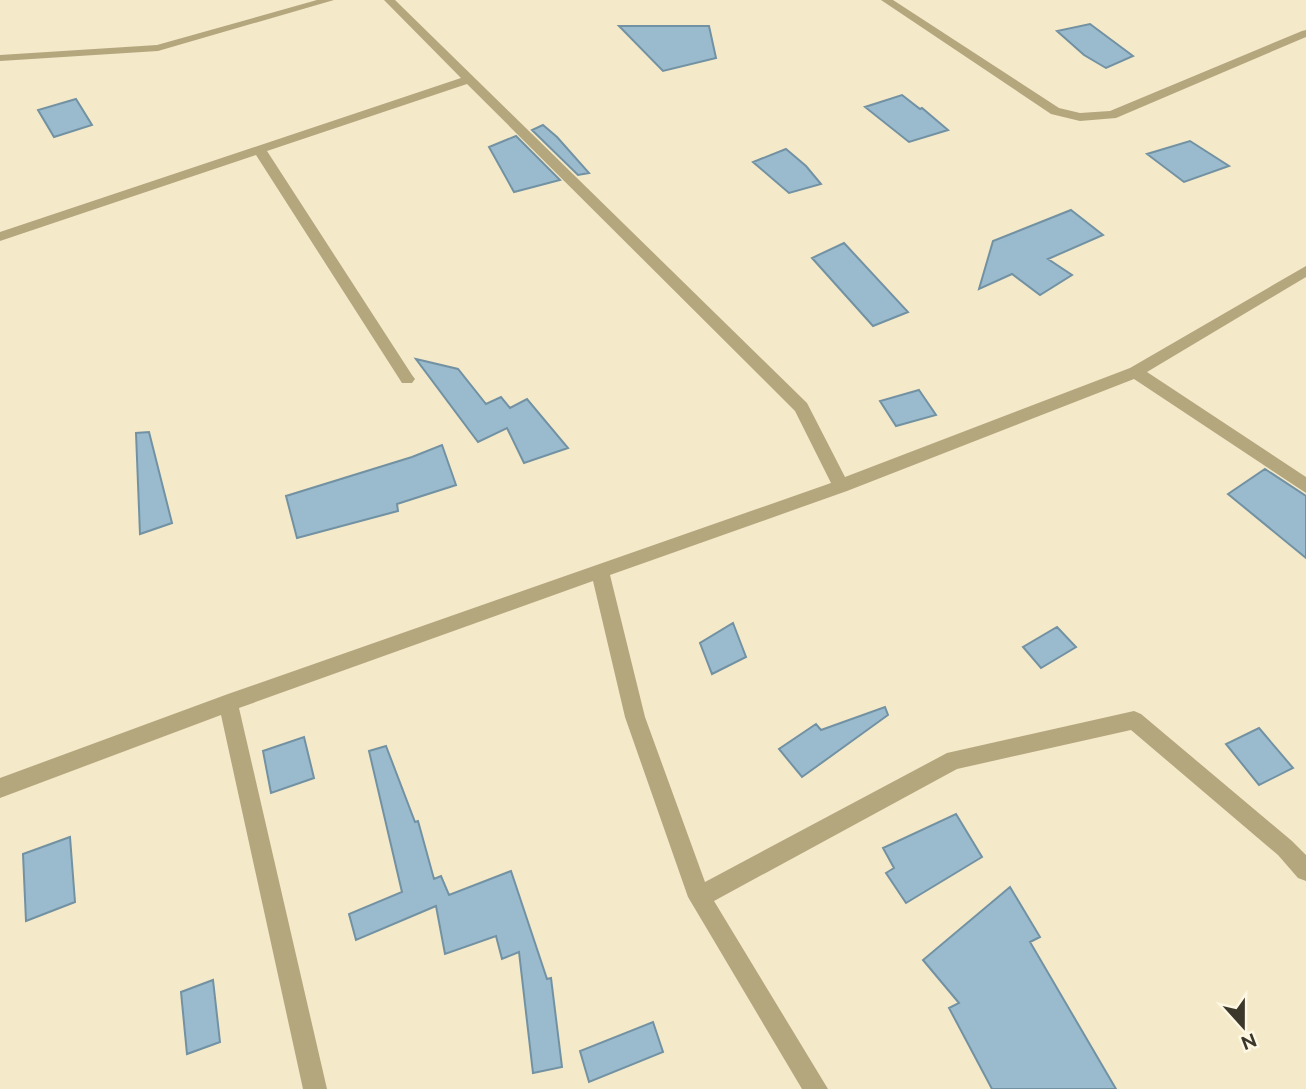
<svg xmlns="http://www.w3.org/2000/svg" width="1306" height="1089" font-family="Raleway,sans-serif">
	<rect width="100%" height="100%" fill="#f4e9c9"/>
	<path fill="#9abbcd" stroke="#7292a3" stroke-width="2" d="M1090,24L1133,56L1106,68L1084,55L1057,31Z
		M619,26H709L716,58L663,71Z
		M902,95L920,109L922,108L948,130L909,142L865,107Z
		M76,99L92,125L54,137L38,110Z
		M543,125L557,137L589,173L578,175L532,130Z
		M516,136L560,180L514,192L489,147Z
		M1190,141L1229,166L1184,182L1147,154Z
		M786,149L806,166L821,184L789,193L753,162Z
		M1071,210L1103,235L1048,259L1072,275L1040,295L1012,274L979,289L993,241Z
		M844,243L908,312L873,326L812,258Z
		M416,359L458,369L486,404L501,397L510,408L527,399L568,448L524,463L507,428L478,442Z
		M919,390L936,415L896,426L880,401Z
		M149,432L172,523L140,534L136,433Z
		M442,445L456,485L397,504L398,511L297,538L286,496L412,457Z
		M1265,469L1306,496V558L1228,494Z
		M733,623L746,657L712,674L700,643Z
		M1057,627L1076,647L1041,668L1023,647Z
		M885,707L888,715L802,777L779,749L816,724L821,730Z
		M1259,728L1293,768L1259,785L1226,744Z
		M304,737L314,778L271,793L263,751Z
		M386,746L415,822L418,821L434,879L441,876L449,895L511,871L547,979L551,978L562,1067L533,1073L519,952L502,959L496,936L445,954L436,906L356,940L349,914L402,892L369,751Z
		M956,814L982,857L906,903L886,873L894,868L883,848Z
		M70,837L75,902L26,921L23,854Z
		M1010,887L1040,937L1030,942L1116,1089H992L949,1008L959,1003L923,960Z
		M213,980L220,1042L187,1054L181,992Z
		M653,1022L663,1052L589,1082L580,1051Z"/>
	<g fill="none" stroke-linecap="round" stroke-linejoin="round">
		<path fill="#b4a77e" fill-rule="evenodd" d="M317,0H334L158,51L0,61V55L157,45Z
			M384,0H395L807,403L845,477L1130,368L1306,266V277L1147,372L1306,477V493L1134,379L847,491L610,575L645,717L705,882L947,753L1134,711L1141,714L1292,841L1306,855V881L1298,878L1278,855L1131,730L957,769L714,901L828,1089H802L688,897L625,717L593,581L239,708L327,1089H303L221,715L0,798V778L228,694L831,483L795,411L467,84L267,151L412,375L415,379L412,383H402L256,155L0,241V232L461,78Z
			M881,0H893L1059,108L1080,113L1110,111L1302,31L1306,30V37L1116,118L1080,121L1051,114Z"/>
	</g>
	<g transform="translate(1243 1026) rotate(159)" stroke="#fdf7e3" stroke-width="5" paint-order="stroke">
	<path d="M0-5L12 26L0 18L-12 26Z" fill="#3b372a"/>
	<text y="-10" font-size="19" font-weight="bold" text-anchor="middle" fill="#3b372a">N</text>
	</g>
</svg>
